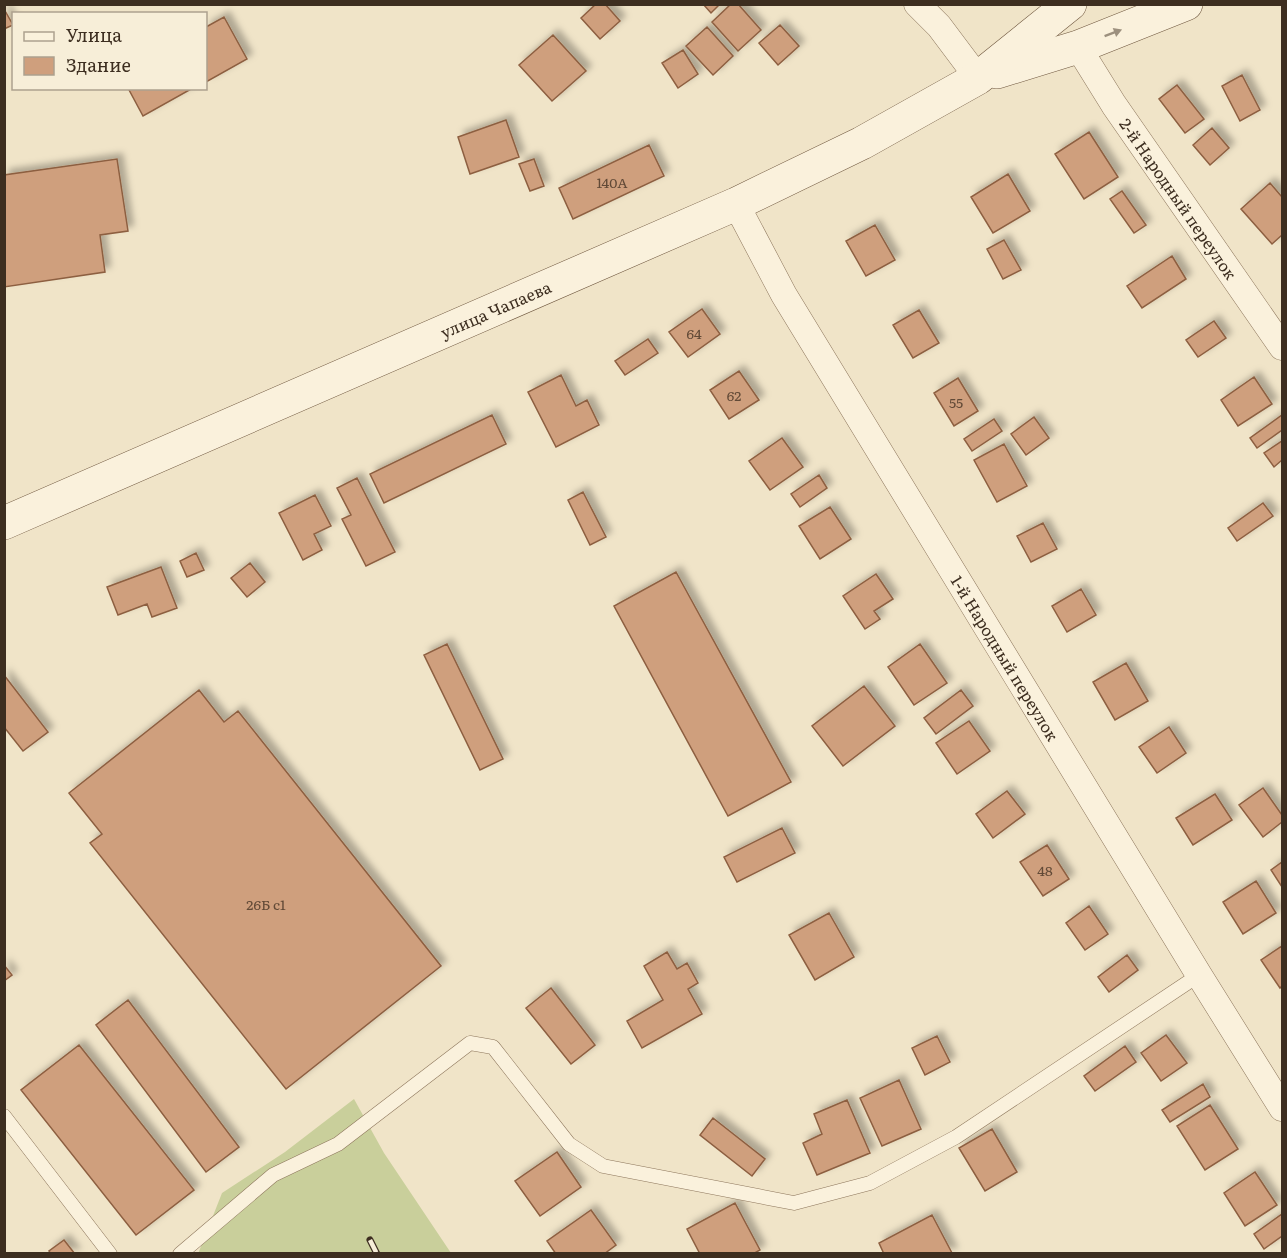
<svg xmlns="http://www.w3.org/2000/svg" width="1287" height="1258" font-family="Literata,serif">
	<defs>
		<filter id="shadow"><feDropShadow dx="5.5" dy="-5.5" stdDeviation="3" flood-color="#0004"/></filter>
	</defs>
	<rect width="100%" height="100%" fill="#f0e4c8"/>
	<path fill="#c9cf9b" d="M354,1099L384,1153L451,1253L198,1254L222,1193L285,1152Z"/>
	<path fill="#cf9f7d" stroke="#8d5f41" stroke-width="1.5" filter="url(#shadow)" d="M596,4H605L620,21L600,39L581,18Z
		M703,4H720L711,13Z
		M731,4H738L761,30L738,51L712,22Z
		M4,9L13,25L4,29Z
		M224,17L247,59L206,82V27Z
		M780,25L799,46L778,65L759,43Z
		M707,27L733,56L713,75L686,46Z
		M553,35L586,71L552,101L519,65Z
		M683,50L698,74L678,88L662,63Z
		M1242,75L1260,110L1240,121L1222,86Z
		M1177,85L1204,119L1185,133L1159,99Z
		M128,88H193L143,116Z
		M506,120L519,157L470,174L458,137Z
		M1212,128L1229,148L1210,165L1193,145Z
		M1089,132L1118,177L1084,199L1055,154Z
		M649,145L664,176L573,219L559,188Z
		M117,159L128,231L100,235L105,272L4,287V175Z
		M534,159L544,186L530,191L519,164Z
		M1008,174L1030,211L993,233L971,197Z
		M1270,183L1282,197V235L1272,244L1241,209Z
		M1122,191L1146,225L1134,233L1110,199Z
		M875,225L895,260L866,276L846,241Z
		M1004,240L1021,270L1003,279L987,249Z
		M1172,256L1186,279L1142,308L1127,286Z
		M702,309L720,334L688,357L669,332Z
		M919,310L939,343L913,358L893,325Z
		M1214,321L1226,338L1198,357L1186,340Z
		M648,339L658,353L625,375L615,361Z
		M739,371L759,400L729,419L710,390Z
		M561,375L576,406L587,400L599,425L556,447L528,392Z
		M1254,377L1272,404L1238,426L1221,400Z
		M958,378L978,411L954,426L934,393Z
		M492,415L506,444L384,503L370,474Z
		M1282,415V430L1257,448L1250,438Z
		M1034,417L1049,438L1026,455L1011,434Z
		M994,419L1002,431L972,451L964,439Z
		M782,438L803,467L770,490L749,461Z
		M1282,441V460L1274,467L1264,453Z
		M1004,444L1027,486L997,502L974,460Z
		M819,475L827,488L800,507L791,494Z
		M357,478L395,552L366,566L342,519L351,515L337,488Z
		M583,492L606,537L590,545L568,500Z
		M315,495L331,526L314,534L322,550L303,560L279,513Z
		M1263,503L1273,516L1237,541L1228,528Z
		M830,507L851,539L820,559L799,526Z
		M1043,523L1057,549L1031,562L1017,536Z
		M196,553L204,570L187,577L180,561Z
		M250,563L265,582L247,597L231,578Z
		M161,567L177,608L152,617L147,604L118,615L107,587Z
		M676,572L791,782L728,816L614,606Z
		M876,574L893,599L874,611L880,619L865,629L843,596Z
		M1081,589L1096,615L1067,632L1052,606Z
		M447,644L503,759L480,770L424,655Z
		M920,644L947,683L914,705L888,667Z
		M1126,663L1148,701L1115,720L1093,682Z
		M4,675L48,732L23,751L4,727Z
		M864,686L895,726L843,766L812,726Z
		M199,690L224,722L238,711L441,966L286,1089L90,843L102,834L69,793Z
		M961,690L973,706L936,734L924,718Z
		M969,721L990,751L957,774L936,743Z
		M1169,727L1186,753L1157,773L1139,747Z
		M1263,788L1282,815V822L1263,837L1239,805Z
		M1007,791L1025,814L993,838L976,814Z
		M1215,794L1232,820L1193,845L1176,818Z
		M782,828L795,853L737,882L724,857Z
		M1047,845L1069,879L1043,896L1020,862Z
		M1282,862V887L1271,870Z
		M1256,881L1276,913L1243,934L1223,902Z
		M1089,906L1108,934L1085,950L1066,923Z
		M829,913L854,957L815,980L789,935Z
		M1282,946V986L1280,988L1261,960Z
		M667,952L677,969L687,963L698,983L688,989L702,1014L642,1048L627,1021L663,1000L644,966Z
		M1127,955L1138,970L1109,992L1098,977Z
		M4,965L12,975L4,981Z
		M551,988L595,1045L571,1064L526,1008Z
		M128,1000L239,1147L206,1172L96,1025Z
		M1166,1035L1187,1063L1161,1081L1141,1053Z
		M937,1036L950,1062L925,1075L912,1048Z
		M79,1045L194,1190L136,1235L21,1090Z
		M1125,1046L1136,1062L1095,1091L1084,1076Z
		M899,1080L921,1129L882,1146L860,1098Z
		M1203,1084L1210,1097L1170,1122L1162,1110Z
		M847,1100L870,1153L817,1175L803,1143L822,1134L814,1114Z
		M1210,1105L1238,1149L1205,1170L1177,1126Z
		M713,1118L765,1159L752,1176L700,1135Z
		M992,1129L1017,1172L985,1191L959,1148Z
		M557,1152L581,1187L540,1216L515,1181Z
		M1255,1172L1277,1205L1245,1226L1224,1193Z
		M735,1203L760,1250L753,1254H700L687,1229Z
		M591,1210L616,1245L604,1254H556L547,1241Z
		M1282,1214V1236L1264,1249L1254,1234Z
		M932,1215L952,1253L884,1254L879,1243Z
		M64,1240L75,1254H51L49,1251Z"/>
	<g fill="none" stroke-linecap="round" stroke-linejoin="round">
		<g stroke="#8d765c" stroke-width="15">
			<path id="lane" d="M4,1116L110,1254
				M180,1254L273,1175L338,1144L470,1043L493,1047L569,1144L603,1166L794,1203L870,1183L956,1137L1199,975"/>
		</g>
		<g stroke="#8d765c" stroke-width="27">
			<g id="street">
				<path d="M917,4L939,26L978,78"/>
				<path id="s1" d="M1078,47L1114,105L1282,347"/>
				<path id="s2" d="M736,204L784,295L1199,975L1282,1108"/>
			</g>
		</g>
		<g stroke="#6f573f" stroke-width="34">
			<g id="secondary">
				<path d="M997,72L1078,47L1186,4"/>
				<path id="s3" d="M4,523L736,204L862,143L978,78L1070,4"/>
			</g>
		</g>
		<use href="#lane" stroke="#faf1dc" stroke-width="14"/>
		<use href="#street" stroke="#faf1dc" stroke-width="26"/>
		<use href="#secondary" stroke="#faf1dc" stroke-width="33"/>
		<g stroke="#3d2e20" stroke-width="7">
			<path id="rail" d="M370,1240L377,1254"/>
		</g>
		<use href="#rail" stroke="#f7eed8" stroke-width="4.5" stroke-dasharray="14" stroke-linecap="butt"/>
	</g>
	<defs><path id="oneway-solid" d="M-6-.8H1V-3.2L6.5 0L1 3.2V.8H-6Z" transform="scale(1.5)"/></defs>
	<use fill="#9c907e" href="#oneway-solid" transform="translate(1113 33) rotate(-21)"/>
	<g text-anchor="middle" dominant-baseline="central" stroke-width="5" stroke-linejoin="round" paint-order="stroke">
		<g font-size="14" fill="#624a37">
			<text x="612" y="182">140А</text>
			<text x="694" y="333">64</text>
			<text x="734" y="395">62</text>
			<text x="956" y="402">55</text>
			<text x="1045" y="870">48</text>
			<text x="266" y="904">26Б с1</text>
		</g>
		<g font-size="16" fill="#3d2e20" stroke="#f7eed8">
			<text stroke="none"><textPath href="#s1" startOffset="182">2-й Народный переулок</textPath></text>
			<text stroke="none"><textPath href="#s3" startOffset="536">улица Чапаева</textPath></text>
			<text stroke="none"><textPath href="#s2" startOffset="528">1-й Народный переулок</textPath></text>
		</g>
	</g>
	<rect width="1287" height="1258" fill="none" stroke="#3d2e20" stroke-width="12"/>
	<rect x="12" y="12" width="195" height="78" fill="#f7eed8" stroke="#ada18e" stroke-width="1.5"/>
	<rect x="24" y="32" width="30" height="9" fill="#faf1dc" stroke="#ada18e" stroke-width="1.5"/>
	<text x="66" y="42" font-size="18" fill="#3d2e20">Улица</text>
	<rect x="24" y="57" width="30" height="18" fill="#cf9f7d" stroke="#ada18e" stroke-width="1.5"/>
	<text x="66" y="72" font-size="18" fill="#3d2e20">Здание</text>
</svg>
